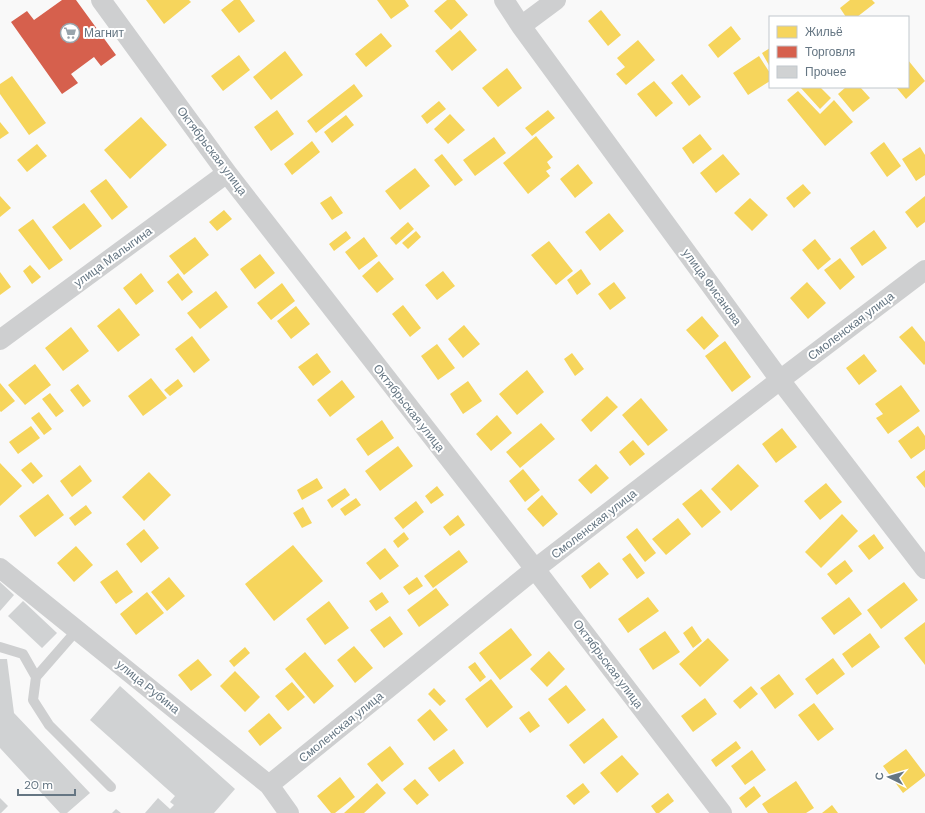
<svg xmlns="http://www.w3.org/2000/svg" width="925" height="813" font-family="'DM Sans',sans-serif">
	<rect width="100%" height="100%" fill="#f9f9f9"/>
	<path fill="#f6d55c" d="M146,0H189L191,2L164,24Z
		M234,0H240L255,21L239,33L221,10Z
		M377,0H405L409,6L391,19Z
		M447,0H455L468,15L451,30L434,11Z
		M850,0H872L875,3L857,17H846L840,8Z
		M601,10L621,35L608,46L588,21Z
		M731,26L741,39L718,58L708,45Z
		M460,30L477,50L452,71L435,51Z
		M381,33L392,46L366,67L355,54Z
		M638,40L655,60L626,85L616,74L625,67L617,58Z
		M770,48V67L762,53Z
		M285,51L303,75L271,100L253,77Z
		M239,55L250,70L223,91L211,76Z
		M759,56L770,73V81L748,95L733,73Z
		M908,60L925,81L906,99L896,87H908Z
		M507,68L522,88L498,107L482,88Z
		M682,74L701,97L689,106L671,83Z
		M12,76L46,123L29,135L0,94V84Z
		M654,81L673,103L656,117L637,94Z
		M354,84L363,96L316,133L307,121Z
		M800,87H820L831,98L820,109Z
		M846,87H860L870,98L853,112L838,94Z
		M798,91L820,114L834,100L853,122L825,146L787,100Z
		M439,101L446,109L427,124L421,116Z
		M277,110L294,134L271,151L254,127Z
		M548,110L555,118L532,136L525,128Z
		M450,114L465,130L448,144L434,129Z
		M346,115L354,125L332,143L324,132Z
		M141,117L167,145L130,179L104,150Z
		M0,122L9,133L0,139Z
		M700,134L712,149L693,164L682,148Z
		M536,136L553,157L547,162L551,168L546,171L550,176L528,194L503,163Z
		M494,137L506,153L475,176L463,160Z
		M312,141L320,152L292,175L284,164Z
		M884,142L901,166L887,177L870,153Z
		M37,144L47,156L27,172L17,160Z
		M920,147L925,155V175L916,181L902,159Z
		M442,154L463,180L455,186L434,160Z
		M723,154L740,174L716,193L700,173Z
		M578,164L593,183L575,198L560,179Z
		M415,168L430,186L400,210L385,191Z
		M106,179L128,207L112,220L90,191Z
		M803,184L811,193L794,208L786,198Z
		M0,196L11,208L0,217Z
		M331,196L343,213L332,220L320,203Z
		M925,196V222L917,228L905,212Z
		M750,198L768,215L752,231L734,213Z
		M84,203L102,226L70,250L52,227Z
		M224,210L232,219L217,231L209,222Z
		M609,213L624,231L600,251L585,232Z
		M33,219L63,260L49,270L18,230Z
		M408,222L414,229L396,245L390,238Z
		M874,230L887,248L862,266L850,248Z
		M346,231L351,238L334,251L329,244Z
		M416,231L421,237L408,249L402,243Z
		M195,237L209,255L184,275L169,256Z
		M364,237L378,256L359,270L345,252Z
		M815,239L831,259L818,270L802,250Z
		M549,241L573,271L556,285L531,255Z
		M260,254L275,273L255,289L240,269Z
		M840,258L855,277L840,290L824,270Z
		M379,261L394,279L377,293L362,276Z
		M30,265L41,277L32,284L23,271Z
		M581,269L591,284L577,295L567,280Z
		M443,271L455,286L437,300L425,285Z
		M0,272L11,287L0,295Z
		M141,273L154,291L136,305L123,288Z
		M178,273L193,292L182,301L167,282Z
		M614,282L626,298L610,310L598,294Z
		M807,282L826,303L808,319L790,298Z
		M282,283L295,301L271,320L257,303Z
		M216,291L228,307L200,329L187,313Z
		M403,305L421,328L410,337L392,314Z
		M296,306L310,324L291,339L277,321Z
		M119,308L140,335L118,352L97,326Z
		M702,316L719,336L704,350L686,330Z
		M464,325L480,344L463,358L448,339Z
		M912,326L925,342V364L924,365L899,337Z
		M71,327L89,351L63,371L45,348Z
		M192,336L210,360L194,373L175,349Z
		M725,341L751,377L732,392L705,356Z
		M437,344L455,368L438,380L421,356Z
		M317,353L331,372L313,386L298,367Z
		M572,353L584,369L575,376L564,359Z
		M864,354L877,371L859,385L846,368Z
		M35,364L51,385L25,405L8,385Z
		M527,370L544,392L517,415L499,394Z
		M151,378L167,398L143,416L128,396Z
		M178,379L183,386L170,396L164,390Z
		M342,380L355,397L330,417L317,400Z
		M468,381L482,401L463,414L450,394Z
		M0,383L15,401L1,412L0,411Z
		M78,384L91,401L83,407L70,390Z
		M901,385L920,411L888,434L876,418L883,414L875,404Z
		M50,393L64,411L56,417L42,399Z
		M607,396L618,407L591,432L581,420Z
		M641,398L668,430L648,446L622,415Z
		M39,412L52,429L44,435L31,418Z
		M497,415L512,433L491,451L476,434Z
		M382,420L394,438L368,456L356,439Z
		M541,423L555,439L520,468L506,452Z
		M31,426L40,438L18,454L9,442Z
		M918,426L925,436V449L911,459L898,441Z
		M782,428L797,447L776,463L762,444Z
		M633,440L645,454L630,466L619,452Z
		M398,446L413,466L380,491L365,471Z
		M31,462L43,476L33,484L21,470Z
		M0,463L22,486L0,506Z
		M596,464L609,478L591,494L578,480Z
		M738,464L759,486L731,511L711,489Z
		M80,465L92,481L72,497L60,481Z
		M523,469L540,490L525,502L509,481Z
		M925,470V488L916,477Z
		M149,472L171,495L144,521L122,497Z
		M317,478L323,488L302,500L297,490Z
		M826,483L842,502L820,520L804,501Z
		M437,486L444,495L431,504L425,496Z
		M345,488L350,495L332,508L327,500Z
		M701,489L721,512L702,528L682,504Z
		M48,494L64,515L35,537L19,516Z
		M542,495L558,514L543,527L527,509Z
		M356,498L361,505L345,516L340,509Z
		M416,501L424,512L403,529L394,518Z
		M86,505L92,513L75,526L69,518Z
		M303,507L312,523L302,528L293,513Z
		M842,514L858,531L821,568L805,552Z
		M458,515L465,525L450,536L443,527Z
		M678,518L691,534L666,555L652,539Z
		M637,528L656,553L645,562L626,537Z
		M144,529L159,548L141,563L126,544Z
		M404,532L409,539L398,548L393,541Z
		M874,534L884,548L869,560L858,546Z
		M293,545L323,581L274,621L245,584Z
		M76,546L93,565L74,582L57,563Z
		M385,548L399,566L380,580L366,563Z
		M459,550L468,562L433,588L424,576Z
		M630,553L645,573L637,579L622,559Z
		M845,560L853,571L836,585L827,574Z
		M599,562L609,574L590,589L581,576Z
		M117,570L133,592L116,604L100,582Z
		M169,577L185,596L167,611L151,592Z
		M417,577L423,586L409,595L403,587Z
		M904,582L918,600L881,629L867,610Z
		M436,588L449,605L419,627L407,610Z
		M147,592L164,613L136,635L120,614Z
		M382,592L389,602L376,611L369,601Z
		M648,597L659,611L628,633L618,619Z
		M849,597L862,614L834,635L821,618Z
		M329,601L349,628L325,645L306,619Z
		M390,616L403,634L384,648L370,630Z
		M925,622V665L904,638Z
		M692,626L702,641L693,648L683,633Z
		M511,628L532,655L500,680L479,653Z
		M665,631L680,652L653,670L639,649Z
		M870,633L880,647L852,668L842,654Z
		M708,638L729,660L700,687L679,664Z
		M354,646L373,668L355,683L337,660Z
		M245,647L250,653L234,667L229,661Z
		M549,651L565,669L547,687L530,669Z
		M305,652L334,686L314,704L285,669Z
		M833,658L845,674L817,695L805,679Z
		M198,659L212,675L191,691L178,675Z
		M475,662L486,677L480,682L468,667Z
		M235,671L260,697L245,712L220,686Z
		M779,674L794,694L775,709L760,688Z
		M491,679L513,707L487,728L465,699Z
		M292,682L305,697L288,711L275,696Z
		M566,685L586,710L568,724L548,699Z
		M751,686L758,694L740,709L733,701Z
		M434,688L446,701L440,706L428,694Z
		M705,698L717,714L693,732L681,716Z
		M814,703L834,729L818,741L798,715Z
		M430,709L448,730L434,741L417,720Z
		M529,711L540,726L530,733L519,718Z
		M269,713L282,728L260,746L248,731Z
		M603,718L618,737L584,764L569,745Z
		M736,741L741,748L716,767L711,760Z
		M390,746L404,764L382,782L367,764Z
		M454,749L464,763L439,782L428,768Z
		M906,749L925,774V776L903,793L883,766Z
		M752,750L766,770L745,785L731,766Z
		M622,755L639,774L617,793L600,773Z
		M340,777L355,797L335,813H331L317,796Z
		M415,779L429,795L417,805L403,789Z
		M796,781L814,808L806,813H768L762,804Z
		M377,783L386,793L364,813H344Z
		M583,783L590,792L574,805L566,796Z
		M754,786L761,796L746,808L739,798Z
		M668,793L674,801L659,813H656L651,806Z
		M832,805L838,813H822Z"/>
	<path fill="#d6604d" d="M62,0H76L116,55L101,66L94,57L71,74L78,83L62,94L11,22L27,11L34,20Z"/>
	<path fill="#d0d2d3" d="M0,582L14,595L0,611Z
		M23,601L57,633L42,648L8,616Z
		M0,659H7L14,713L90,793L67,813H60L0,748Z
		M120,686L235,789L214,813H145L158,798L170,809L174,805L170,802L175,796L90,720Z
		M0,798L8,806L1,813H0Z
		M116,809L121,813H112Z"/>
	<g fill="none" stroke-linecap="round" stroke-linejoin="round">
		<path stroke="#cecfd0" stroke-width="10" d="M0,647L23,654L36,677L33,700L49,725L111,787
			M36,677L77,630"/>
		<path stroke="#cecfd0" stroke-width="20" d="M101,0L227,173L535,569L722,813
			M504,0L521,26L780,380L925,569
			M521,26L556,0
			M0,340L227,173
			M0,568L269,785L289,813
			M269,785L535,569L780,380L925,270"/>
	</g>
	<defs>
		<g id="supermarket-ring" transform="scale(1)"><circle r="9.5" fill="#fff" stroke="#99a4ac" stroke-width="1.5"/><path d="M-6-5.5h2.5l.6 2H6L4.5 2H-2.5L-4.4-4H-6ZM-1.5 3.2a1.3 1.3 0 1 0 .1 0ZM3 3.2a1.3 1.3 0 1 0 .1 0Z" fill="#99a4ac"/></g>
	</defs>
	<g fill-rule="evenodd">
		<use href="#supermarket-ring" x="70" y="33"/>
	</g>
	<g text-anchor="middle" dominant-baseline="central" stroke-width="4" stroke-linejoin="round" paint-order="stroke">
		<g font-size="12" fill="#657683" stroke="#fff" text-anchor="start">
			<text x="84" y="33">Магнит</text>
		</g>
		<g font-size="12" fill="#657683" stroke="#fff">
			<text transform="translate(212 151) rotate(53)">Октябрьская улица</text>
			<text transform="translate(113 257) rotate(-36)">улица Малыгина</text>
			<text transform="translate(712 287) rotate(54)">улица Фисанова</text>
			<text transform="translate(851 326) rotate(-37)">Смоленская улица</text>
			<text transform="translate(409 408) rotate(52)">Октябрьская улица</text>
			<text transform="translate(594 524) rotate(-38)">Смоленская улица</text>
			<text transform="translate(608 664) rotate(53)">Октябрьская улица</text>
			<text transform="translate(148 687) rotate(39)">улица Рубина</text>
			<text transform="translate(341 727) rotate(-39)">Смоленская улица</text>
		</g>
	</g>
	<rect x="769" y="16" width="140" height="72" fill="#ffffff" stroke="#c1c8cd"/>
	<rect x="777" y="26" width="20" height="12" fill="#f6d55c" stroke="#c1c8cd"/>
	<text x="805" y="36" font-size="12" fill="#657683">Жильё</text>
	<rect x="777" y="46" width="20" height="12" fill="#d6604d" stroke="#c1c8cd"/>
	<text x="805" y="56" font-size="12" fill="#657683">Торговля</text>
	<rect x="777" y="66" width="20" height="12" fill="#d0d2d3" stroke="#c1c8cd"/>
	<text x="805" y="76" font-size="12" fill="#657683">Прочее</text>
	<g transform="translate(889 777) rotate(275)" stroke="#ffffff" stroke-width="3" paint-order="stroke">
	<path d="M0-3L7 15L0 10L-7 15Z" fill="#657683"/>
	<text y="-6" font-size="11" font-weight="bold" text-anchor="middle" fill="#657683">С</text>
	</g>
	<path d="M18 789v6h57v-6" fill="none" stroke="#657683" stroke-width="2"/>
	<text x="24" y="789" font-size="12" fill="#657683" stroke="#ffffff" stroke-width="3" paint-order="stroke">20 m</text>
</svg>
